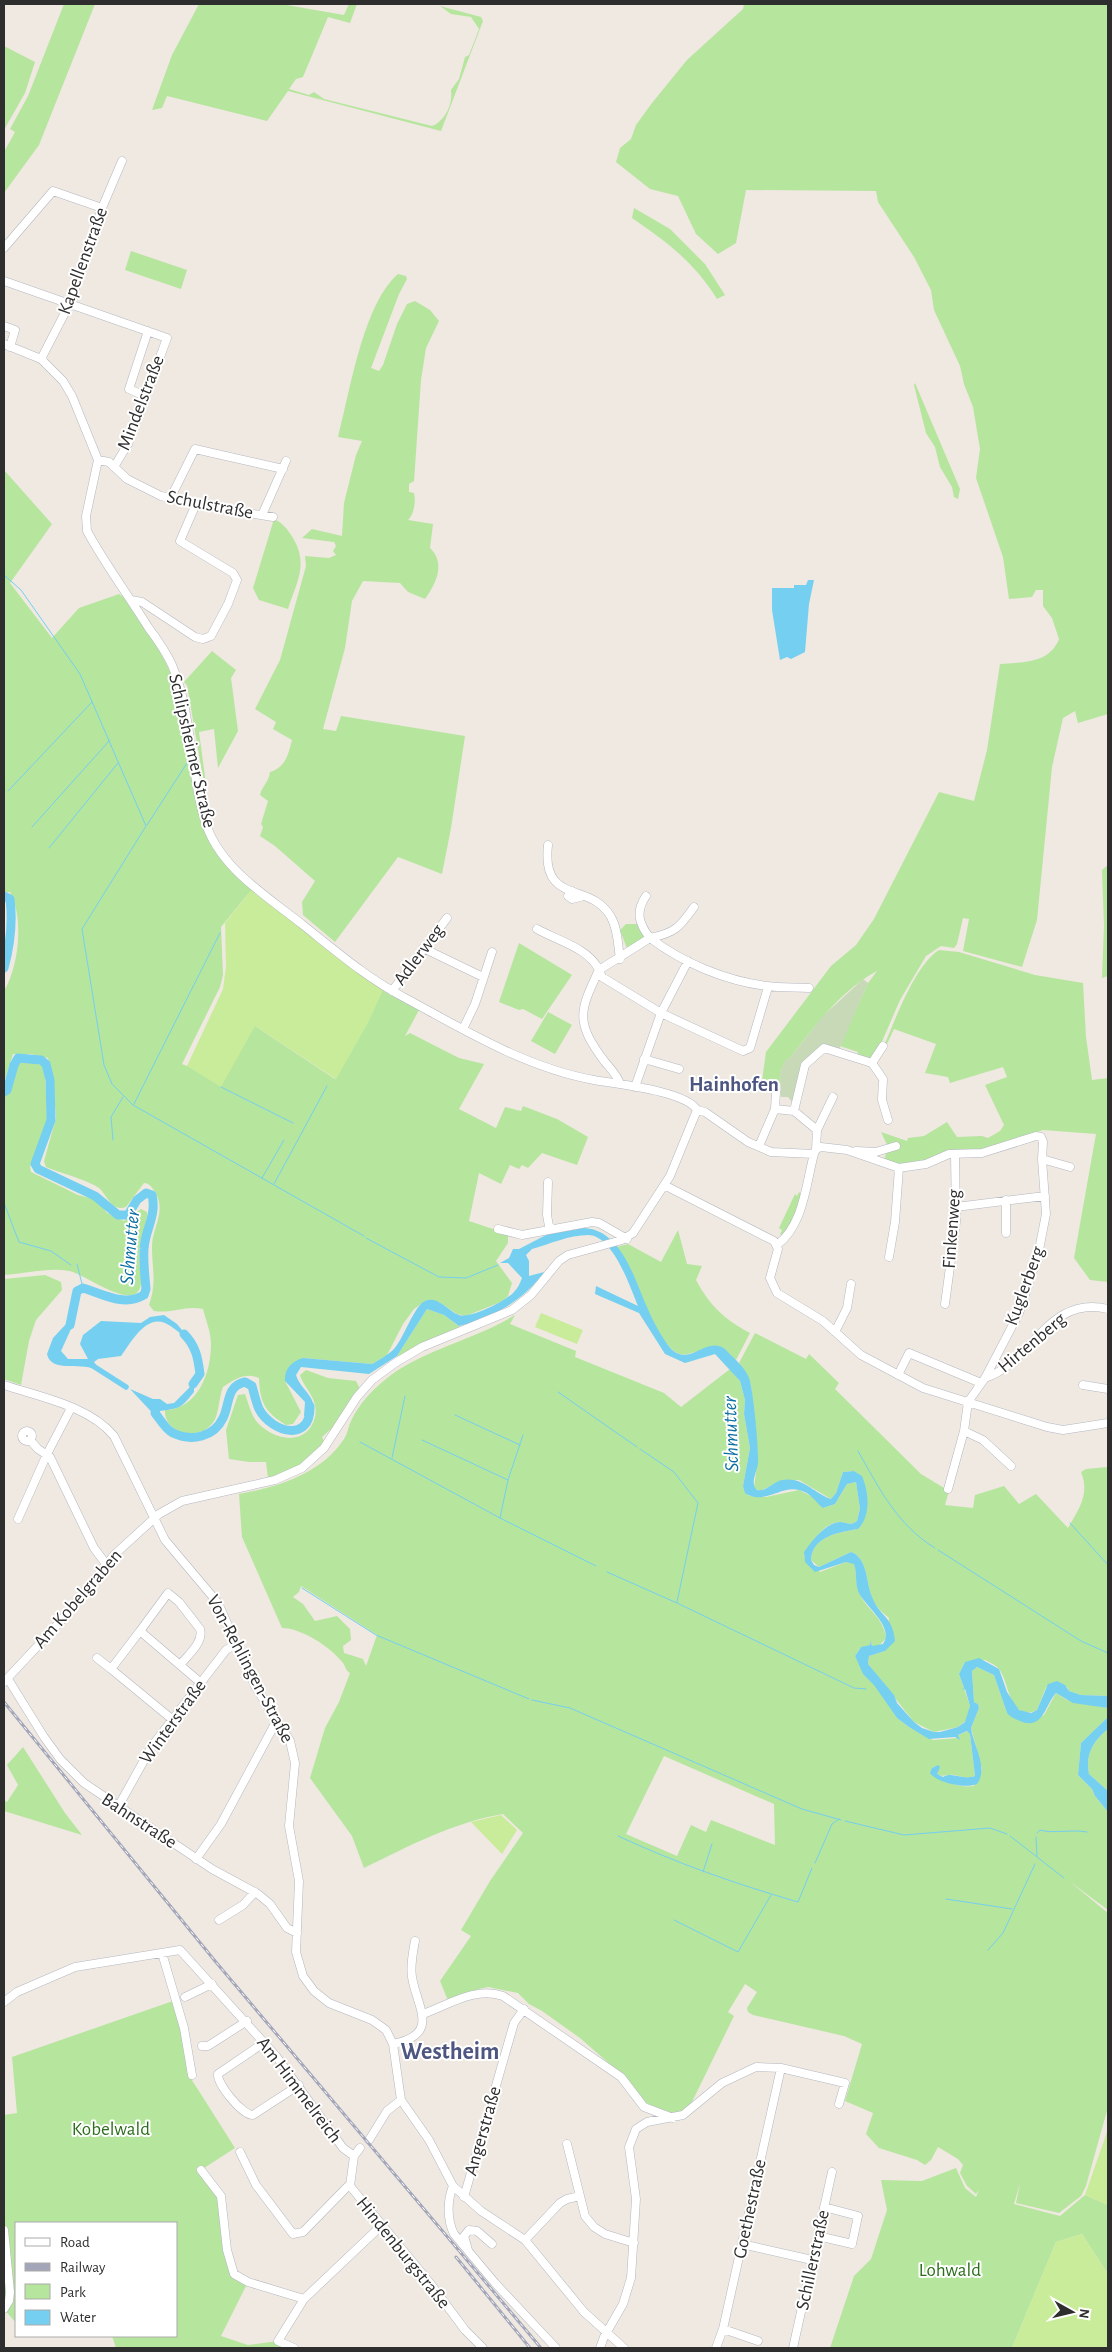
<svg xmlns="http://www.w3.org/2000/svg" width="1112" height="2352" font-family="'Alegreya Sans',sans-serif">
	<rect width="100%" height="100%" fill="#efe9e1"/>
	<path fill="#b6e59e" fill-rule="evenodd" d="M64,4H95L39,145L4,193V152L15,132L10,129L28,96Z
		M199,4H281L344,15L349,4H357L350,23L328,17L303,77L296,79L289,89L309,95L314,92L324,99L432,126C445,121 453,104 451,90L459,79L465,57L469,55L479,29L471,17L451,14L440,6L481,17L483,21L441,131L288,91L267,121L167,96L162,108L152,110L172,55Z
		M744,4H1108V714L1078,723L1075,711L1063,718L1052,767L1037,920L1022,967L963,951L969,919L963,918L957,944L954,948L941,946L926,956L900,1000L877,1053L870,1060L857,1057L858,1052L840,1046L868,983L877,971C840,991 815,1026 789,1059L785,1061L780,1073L781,1083L762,1081L766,1052L831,966L856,945L874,919L939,792L974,801L987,750L1000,664C1023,662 1049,664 1059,639L1052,618L1043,606V590H1036L1032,597L1009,599L1003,557L976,478L980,449L973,407L964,384L960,366L934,310L931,290L914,257L878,202L876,191L746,190L736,243L718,254L696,234L678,196L650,189L616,162L620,148L631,139L636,125L652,103L687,60L743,9Z
		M4,46L35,62L25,93L4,130Z
		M634,208L670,229L705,264L725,295L717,299C694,262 667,242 632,218Z
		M131,251L187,270L181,289L125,270Z
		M398,274L406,276L407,279L399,294L371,368L379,371L383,365L397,324L407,304L415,301L430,310L439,321L426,348L421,380L414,481L409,484V492L414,493C416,501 414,515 408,520L433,524L430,548C446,563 436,584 425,599L408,592L400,583L363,581L352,601L345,648L323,729L336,731L341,716L465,736L451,828L442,874L398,857L335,942L303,915L302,902L315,881L275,846L260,836L263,827L261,824L268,801L260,795C262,786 269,782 270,772C286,767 288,755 292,740L273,729L276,722L255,709L280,660L306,566L305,556L329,558L336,555L333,551L336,546L334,542L302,538L312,529L342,536L344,503L356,455L362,441L338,437C350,392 363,304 398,274Z
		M915,383L960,489L958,499L954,497L952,487L940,467L935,447L926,433L914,385Z
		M4,470L52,524L10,583L52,638L79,608L119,594L125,598C146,629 168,658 178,694C195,755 183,821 231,870L325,947L248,894L221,927L223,975L220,987L182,1064L187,1066L255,1026L335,1079L356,972L385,992L419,1010L405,1036L410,1033L459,1058L484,1064L459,1109L496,1128L505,1107L521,1111L523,1106L557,1119L588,1137L577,1165L542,1153L528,1168L522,1165L519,1169L510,1165L501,1184L479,1173L469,1221L508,1234V1243L496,1261L512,1283L508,1296L503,1301L466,1316L457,1314L439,1302L421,1304L414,1309L403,1324L387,1355L372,1364L303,1358L285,1381L301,1412L293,1424L286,1425C265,1412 260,1403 259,1378C245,1372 235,1379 223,1387C219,1397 219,1413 214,1421C201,1442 164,1435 165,1410C198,1409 211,1373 211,1344C211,1332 206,1321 203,1309C185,1305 172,1314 154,1311L149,1305C157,1282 152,1270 152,1247C152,1227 167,1212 155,1192C152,1187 149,1183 144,1183L126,1207C111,1212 108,1196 99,1188C90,1181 58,1172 46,1167L44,1161L56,1118L53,1079L48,1058L31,1054H13L4,1082V991C19,967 24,917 10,892H4Z
		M274,519C283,523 288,530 293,538C309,565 296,583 288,609L259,600L253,588Z
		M212,651L236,670L231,678L238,731L218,768L214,729L199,732L206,784H204L187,685L184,682Z
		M1108,865V976L1102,978L1104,926L1102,870Z
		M626,924H639L644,937L628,951L620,930Z
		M519,943L572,975L542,1019L523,1009L519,1010L499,1002Z
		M939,950L959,952L1035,975L1083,983L1086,1037L1092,1080L1108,1078V1282L1090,1280L1074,1258L1096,1134L1043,1130L981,1150L924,1161L897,1165L884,1160L888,1147L881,1132L907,1141L908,1138L924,1136L947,1122L957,1137L982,1136L988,1138L1000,1131L1004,1125L985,1085L1007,1077L1003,1067L950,1083L948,1077L925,1073L936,1044L894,1029L886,1046H884C895,1020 915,965 939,950Z
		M548,1012L572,1025L555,1054L531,1041Z
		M23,1062H34L45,1067V1074L47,1120L30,1167L31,1172L78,1195L97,1200L107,1213L124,1221L141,1209L147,1212C148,1225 138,1241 139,1257C139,1266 142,1275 141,1284C137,1315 84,1273 69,1271C48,1267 25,1274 4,1275V1096L8,1092L17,1064Z
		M797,1190L802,1195L800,1207L784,1236L780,1234L782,1230L779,1228L795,1194L797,1196L799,1192Z
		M678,1230L687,1264L702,1266L696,1280C710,1306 724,1319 750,1333L736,1360C729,1353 709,1350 699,1351C689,1353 683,1358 674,1351C647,1329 640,1276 616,1247L628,1244L661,1262Z
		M45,1275L61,1282L62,1290L36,1320L29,1341L21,1385L4,1379V1279Z
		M427,1309L444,1315L460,1327L399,1358L397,1356Z
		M515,1315L510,1324L576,1351L575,1357L664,1393L681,1407L730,1369L740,1381L745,1400L744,1414L750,1448L743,1486L749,1496L766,1497L799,1490L817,1499L823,1508L835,1504L847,1484L856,1482L860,1509L857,1521C850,1526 848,1523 841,1522C823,1522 810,1544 804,1557L820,1572L846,1562L854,1563C857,1574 855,1584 860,1595C869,1612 883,1617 886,1638L879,1646H872V1641L870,1645L860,1648L855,1656L865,1676L875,1685L897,1718L909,1727L933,1740L958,1738V1735L968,1731L970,1734L975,1776C966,1780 962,1776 954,1775C946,1774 944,1778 937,1774L938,1765L932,1768C942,1782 956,1788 974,1786L982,1769L971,1728L979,1708L978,1704L974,1702L972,1671L977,1667L994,1675L1007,1713L1023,1722L1044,1715L1056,1693L1067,1700L1108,1708L1107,1718L1081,1743L1078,1775L1092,1789L1095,1796L1108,1812V1910L1069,1881L1108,1913V2107L1086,2186L1081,2196L1059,2213L1016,2203L1020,2183L1014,2204L1060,2216L1085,2195L1108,2205V2274L1082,2234L1056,2242L1012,2348H830L854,2276L871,2259L887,2210L881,2180L922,2181L956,2168L965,2188L976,2197L979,2190L976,2194L967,2186L960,2173L963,2165L958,2159L938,2147L931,2160L925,2165L917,2160L879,2148L866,2134L873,2113L845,2101L862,2044L844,2036L753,2015L748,2012L747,2008L757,1992L745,1984L728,2012L734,2016L690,2106L681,2113L661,2111L639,2099L620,2073L580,2038L542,2011L529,2004L518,1993L488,1987L479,1989L449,2003L440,1981L471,1936L461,1930L490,1881L523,1833L503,1814C454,1822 409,1846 364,1868L352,1836L310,1778L325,1728L339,1702L350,1673C345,1670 346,1667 343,1663C331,1647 301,1628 282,1628L242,1537L239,1494C278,1487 321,1474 344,1439C348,1433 348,1427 351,1421C359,1403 375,1387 391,1375C429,1348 476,1339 515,1315ZM301,1586L377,1635L366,1666L363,1659L344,1653L343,1646L351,1640L350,1629L337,1616L315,1621L303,1604L293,1597L299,1592ZM664,1756L774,1804L775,1845L711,1820L706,1832L691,1825L677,1856L626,1834Z
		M755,1333L806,1359L809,1354L839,1383L835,1389L921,1474L949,1491L945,1505L973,1508L975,1495L1004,1486L1019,1504L1036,1494L1068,1528C1079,1509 1090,1494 1081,1472L1086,1469L1108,1467V1696L1081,1695L1069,1691L1067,1687H1046L1037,1710C1009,1723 1010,1683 999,1669C996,1665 989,1662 985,1660L965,1662L959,1674L970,1706L968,1719L958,1727L934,1732L914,1722L868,1664L869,1656L885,1651L889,1618C883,1613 877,1608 873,1601C866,1587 869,1558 851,1552L819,1567L811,1560C812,1536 840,1532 858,1529C867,1511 870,1496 862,1477L854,1471L843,1472L836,1493L831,1499L799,1480H783L760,1491L754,1488L758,1457L751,1385L739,1363Z
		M306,1370L328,1378L356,1381L360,1389L333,1430L331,1429L322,1437L325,1443C310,1460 291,1473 268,1478L266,1462H249L229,1459L226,1430L238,1395L245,1394C248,1402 251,1415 257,1422C274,1441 307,1447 315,1417C319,1398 304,1389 300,1375Z
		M1108,1729V1791L1089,1774C1085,1755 1093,1741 1108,1729Z
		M23,1747L65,1813L82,1835L4,1811V1800L7,1802L18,1785L7,1765Z
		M173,2001L182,2029L190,2077L235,2148L201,2170L216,2187L231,2267L248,2282L221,2336L248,2345L278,2341L294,2348H116L112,2336H176V2223H16V2323L4,2309V2115L17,2113L12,2057Z"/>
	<path fill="#c8d9b8" d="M863,979L868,983L839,1050L825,1044L805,1063H801L798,1085L792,1102L788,1097H781L780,1073L785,1060L789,1059L823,1016Z"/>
	<path fill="#c9ec9a" d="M252,889L349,966L383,990L368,1023L336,1079L255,1026L221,1087L187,1066L223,989L226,967L225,923Z
		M541,1313L583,1330L577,1344L535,1327Z
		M501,1815L517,1830L502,1854L471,1822Z
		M1108,2129V2205L1085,2195Z
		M1082,2234L1108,2274V2348H1012L1056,2242Z"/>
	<path fill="#75cff0" d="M808,580H814L809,604L805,652L791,659L787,657L780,660L772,610V588H794V585H806Z
		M584,1228C622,1230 634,1279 647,1307C652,1320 660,1333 667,1344C687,1371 702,1338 722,1347C726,1349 729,1354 733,1357C739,1363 746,1370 749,1378C753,1387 759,1451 758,1462C758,1471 749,1483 757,1490C766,1492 773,1482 782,1480C802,1476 814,1493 831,1499L836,1493L843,1472L854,1471L862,1476C869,1492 871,1516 858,1529C840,1532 812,1536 811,1560L814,1565L819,1567L851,1552C868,1558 866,1583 872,1597C879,1616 893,1616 895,1641L885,1651L869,1656L868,1664L894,1695L897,1703L914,1722L922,1728L934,1732H940L958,1727L965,1722L970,1706L965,1689L962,1690L964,1688L959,1674L965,1662L979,1658L999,1669L1007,1692L1019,1710L1031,1713L1037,1710L1048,1684L1057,1681L1065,1685L1069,1691L1081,1695L1108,1696V1708L1073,1703L1056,1693C1045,1705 1043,1731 1020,1721C1015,1719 1010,1717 1007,1713L994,1675L977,1667L972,1671L974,1702L978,1704L979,1708L971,1728C973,1745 989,1768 977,1784C966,1789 937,1783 930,1773L932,1768L938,1765L940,1767L937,1774L943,1777C953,1771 963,1781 975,1776L970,1734L967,1731L958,1735L960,1740L955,1737L929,1739L909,1727L897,1718L874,1685L863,1674L855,1656L861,1647L870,1645L871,1640L872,1646L883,1644C895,1626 864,1606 858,1591C855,1581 857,1573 854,1564L846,1562L815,1572L805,1562L804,1552C812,1541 826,1522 841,1522C848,1523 850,1526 857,1521L860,1509L856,1482L847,1484L835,1504L823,1508C815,1502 812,1493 799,1490C781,1485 763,1506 745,1493L743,1486L750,1448L744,1414L745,1400L740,1381L715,1354L685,1363L665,1354L639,1313L595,1294L596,1286L638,1306C630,1287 613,1235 588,1235C569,1235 550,1244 532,1249L526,1255L529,1261V1276L544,1272C523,1301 494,1317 459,1326L444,1315L427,1309L397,1356L369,1374L301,1367L296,1375C301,1391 318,1396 313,1416H304L305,1402L285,1381C284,1369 292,1361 303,1358L372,1364C379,1360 388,1355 394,1349C404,1338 414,1306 425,1301C438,1295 448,1311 459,1315C471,1319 506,1301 514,1292C518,1288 520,1283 522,1278L508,1263H500L509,1258L513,1249H519L548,1234Z
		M72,1315L71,1329L61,1351L68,1359H88L80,1344L83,1335L101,1321L141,1323L150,1317L164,1315L177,1324L191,1341C184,1337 171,1325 165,1323C145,1315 131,1343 121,1356L98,1359L94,1362L97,1366L95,1369C79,1362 51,1373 47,1354L53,1338L67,1323Z
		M200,1374L194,1386V1392C181,1408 181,1408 160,1411V1421L130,1389L153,1399H160L167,1404L174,1403L190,1387L195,1375Z
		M1108,1717V1729C1093,1741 1085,1755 1089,1774L1108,1791V1812L1095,1796L1092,1789L1078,1775L1081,1743Z"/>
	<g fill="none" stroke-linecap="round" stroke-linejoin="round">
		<path stroke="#75cff0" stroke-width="1" d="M4,575L21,590L80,674L146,826L82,929L104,1065L112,1084L133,1105L364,1236
			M8,791L92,702
			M147,825L187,763
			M32,827L110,740
			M49,848L118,763
			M221,1087L293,1123
			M134,1104L220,933
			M113,1140L111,1117L123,1097
			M262,1178L284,1140
			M274,1184L327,1086
			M4,1203L19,1242L51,1251L71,1265
			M366,1238L439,1277L466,1278L498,1265
			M77,1264L83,1288
			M558,1392L637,1447
			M455,1415L520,1445
			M422,1440L508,1480
			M360,1442L500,1518L596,1566
			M640,1449L674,1472L698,1503L677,1602
			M858,1451C879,1488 897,1525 935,1548
			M392,1458L405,1396
			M500,1518L508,1480L523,1435
			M1070,1523L1108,1565
			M938,1550L1081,1641L1108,1653
			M607,1572L677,1603L854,1688L866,1689
			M302,1588L376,1635L529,1699
			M532,1700L570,1708L802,1809L841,1820
			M845,1821L904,1835L990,1828L1007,1834
			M1037,1833L1040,1830C1052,1834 1072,1829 1087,1832
			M618,1836C676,1863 736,1884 798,1902L812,1868
			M1010,1836L1064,1878
			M1036,1837L1037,1856
			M815,1863L832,1824L839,1819
			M703,1872L712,1844
			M946,1899L1012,1909
			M674,1920L738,1952L771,1895
			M988,1950L1003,1933L1035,1864"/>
		<path stroke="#75cff0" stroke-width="5.5" d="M90,1364L126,1387"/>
		<path stroke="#75cff0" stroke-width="9" d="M4,896L10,899C13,923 10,946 4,968
			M4,1092L7,1090L14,1065L18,1058L41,1060L46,1064L50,1080L51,1120L35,1164L38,1169L95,1196L118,1215H128L137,1200L146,1193L152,1195C157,1215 145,1230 144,1249C143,1262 145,1276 146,1289L144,1295C124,1307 103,1294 83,1288L77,1291L70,1325
			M184,1334C196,1346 198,1358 200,1374L193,1384
			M155,1413C160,1419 166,1430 173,1433C192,1442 214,1437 223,1418C230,1404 226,1386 245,1382L252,1386C254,1393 256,1402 259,1409C272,1433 311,1443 310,1406"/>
		<g stroke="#b4b7c1" stroke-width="9">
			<path id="minor" d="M4,248L53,191L102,208
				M4,281L167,338L128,444L114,467
				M4,326L15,330L10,347
				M4,344L41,359L63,381L72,396L98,460L86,516L87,531C105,564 128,595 148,627C157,639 166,652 172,665C193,715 189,770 205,821C219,868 267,896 303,925C337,952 368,979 407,999C466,1031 527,1068 594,1080C616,1084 686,1091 697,1110
				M41,359L70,303L102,208L122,161
				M145,396L129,389L148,331
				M98,460L109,462L127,479L161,496L197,505L273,517
				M170,499L195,449L283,469
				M262,515L286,461
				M131,600L142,602L195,637L203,639L211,636L228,604L237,580L233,573L180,541L196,504
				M548,845C541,906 591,881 611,917C618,929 618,946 620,959
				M572,891L568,896L572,899L584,896
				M646,896C635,912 639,924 650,938C675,933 680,927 694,907
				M537,929C556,940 589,948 599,970C579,1012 575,1022 605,1062C610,1068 618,1076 620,1084
				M423,948L483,977
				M768,987L750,1048L743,1051L661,1013L602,977L599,970L650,938C683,963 726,981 767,986C781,988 796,987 809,988
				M392,991L447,918
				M463,1029L475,1004L492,952
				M644,1059L679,1069
				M872,1063L883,1046
				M635,1087L661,1013L688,961
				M775,1109L794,1111
				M697,1110L705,1112L748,1142L771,1152L814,1154C806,1183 804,1225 777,1245
				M817,1130L833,1097
				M759,1146L775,1109L776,1092
				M816,1149L821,1147L847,1150L899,1168L926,1164L949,1154L982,1153L1036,1136L1041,1137L1043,1142L1042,1159L1046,1214L1038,1255L1019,1313L985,1378L968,1402L964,1431L948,1489
				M856,1151L876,1152L896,1146
				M814,1154L816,1149L817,1130L794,1111L805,1065L824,1048L872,1063L883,1079L882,1100L888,1120
				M1042,1159L1070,1167
				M548,1182L547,1215L549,1226L552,1228
				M664,1185L774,1241L778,1249L770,1278L777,1293L823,1321L861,1355L923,1388L1047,1427L1063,1430L1108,1423
				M956,1207L1045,1196
				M498,1229L522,1235L592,1222L599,1223L627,1239
				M1006,1233V1200
				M889,1257L895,1222L899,1168
				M945,1304L956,1222L955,1154
				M835,1332L847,1308L851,1284
				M898,1375L909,1353L981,1383
				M985,1378C1032,1363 1048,1294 1108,1309
				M4,1385C40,1397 89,1406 114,1436L165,1540L218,1603L255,1686L290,1741L295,1763L289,1826L299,1881L296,1952L303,1976L314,1991L329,2003L372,2020L386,2030L393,2044L401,2100L429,2140L453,2186L481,2211L525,2240L584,2312L624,2348
				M1083,1385L1108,1389
				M964,1431L983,1440L1011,1466
				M22 1436a5 5 0 1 1 10 0a5 5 0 1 1-10 0Z
				M30,1440L38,1449L50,1457L94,1548L106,1564
				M18,1519L47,1454L71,1408
				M140,1631L168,1593L179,1602L200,1629C204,1642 188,1655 180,1665
				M97,1658L111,1669
				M8,1679L44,1737L60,1759L84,1783L212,1869L258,1894L270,1904L287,1928L297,1933
				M4,1682L60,1622L114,1555L159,1514L182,1501L275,1480L302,1468L324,1448L357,1397L372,1380L395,1363L422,1347L512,1310L531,1295L559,1261L568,1255L622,1240L633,1233L670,1176L697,1110
				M173,1720L111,1669L140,1631L201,1683
				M118,1807L152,1746L226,1650L236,1644
				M196,1859L221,1824L277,1720
				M219,1920L243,1905L255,1892
				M162,1953L184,2028L192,2075
				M185,1997L212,1984
				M4,2002L17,1992L75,1967L180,1950L276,2056L343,2148L354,2156
				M423,2014C448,2005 476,1986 503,1996L621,2077L644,2107L673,2118
				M265,2042L218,2074C217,2084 242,2115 253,2115L299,2085
				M393,2044C441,2034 417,2008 412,1977C410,1965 413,1952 415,1941
				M202,2046H208L247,2021
				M369,2140L387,2111L401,2100
				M567,2144L585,2216L594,2227L605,2234L634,2243
				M360,2148L354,2156L350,2186L430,2283L465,2330L483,2348
				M240,2152L256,2185L293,2234L303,2232L349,2185
				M201,2170L221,2196L227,2250L234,2274L248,2282L304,2299
				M453,2186C447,2201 447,2220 454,2234L495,2283L556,2348
				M464,2197L514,2023L524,2009
				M4,2230L10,2292L9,2301L4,2309
				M818,2236L852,2244L858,2216L824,2207
				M525,2240L560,2203L567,2199L580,2196
				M742,2244L812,2260
				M468,2250L464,2236L469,2230L477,2231L492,2244
				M723,2329L758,2341
				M294,2348L278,2341L304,2299L382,2225
				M600,2348L604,2337L623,2304L631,2278L636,2199L629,2147L636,2129L647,2122L683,2115L722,2083L756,2067L781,2068L845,2083L839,2104
				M716,2348L723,2329L781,2068
				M793,2348L832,2172"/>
		</g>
		<use href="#minor" stroke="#fff" stroke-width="8"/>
		<g stroke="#a3a6b8" stroke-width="3">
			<path id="rail" d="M4,1702L215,1961L541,2348
				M456,2257L530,2348"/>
		</g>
		<use href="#rail" stroke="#fff" stroke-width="1" stroke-dasharray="4" stroke-linecap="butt"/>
	</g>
	<g text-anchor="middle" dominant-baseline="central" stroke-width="4" stroke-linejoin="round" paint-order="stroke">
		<g font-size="19" fill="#2e2e2e" stroke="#fff">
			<text transform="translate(83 261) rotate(-70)">Kapellenstraße</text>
			<text transform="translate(141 403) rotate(-69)">Mindelstraße</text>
			<text transform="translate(210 505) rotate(11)">Schulstraße</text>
			<text transform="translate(192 751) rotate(77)">Schlipsheimer Straße</text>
			<text transform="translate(419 955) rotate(-53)">Adlerweg</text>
			<text transform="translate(952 1229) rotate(-86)">Finkenweg</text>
			<text transform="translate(1025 1286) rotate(-70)">Kuglerberg</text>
			<text transform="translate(1032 1343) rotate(-40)">Hirtenberg</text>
			<text transform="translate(78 1599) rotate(-49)">Am Kobelgraben</text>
			<text transform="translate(250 1669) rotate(62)">Von-Rehlingen-Straße</text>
			<text transform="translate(173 1722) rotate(-54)">Winterstraße</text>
			<text transform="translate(139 1821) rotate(33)">Bahnstraße</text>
			<text transform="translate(299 2090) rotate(53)">Am Himmelreich</text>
			<text transform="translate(483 2131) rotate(-74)">Angerstraße</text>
			<text transform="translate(750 2209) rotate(-78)">Goethestraße</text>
			<text transform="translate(403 2253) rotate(51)">Hindenburgstraße</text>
			<text transform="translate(813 2260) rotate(-78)">Schillerstraße</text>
		</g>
		<g font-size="19" fill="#2c6e1b" stroke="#fff">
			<text x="111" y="2129">Kobelwald</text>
			<text x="950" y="2270">Lohwald</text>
		</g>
		<g font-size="20" font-style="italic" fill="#0d6fa3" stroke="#fff">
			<text transform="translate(130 1247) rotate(-85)">Schmutter</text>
			<text transform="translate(731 1434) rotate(-92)">Schmutter</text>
		</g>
		<g font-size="21" font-weight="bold" fill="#4d5680" stroke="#fff">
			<text x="734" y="1084">Hainhofen</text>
		</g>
		<g font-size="24" font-weight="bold" fill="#4d5680" stroke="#fff">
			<text x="450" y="2052">Westheim</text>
		</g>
	</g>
	<rect width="1112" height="2352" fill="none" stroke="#2e2e2e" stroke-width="10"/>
	<rect x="15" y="2222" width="162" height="115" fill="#ffffff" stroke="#ababab"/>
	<rect x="25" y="2238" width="25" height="8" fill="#ffffff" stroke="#ababab"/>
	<text x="60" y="2247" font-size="15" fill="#2e2e2e">Road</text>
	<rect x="25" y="2263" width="25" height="8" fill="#a3a6b8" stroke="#ababab"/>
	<text x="60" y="2272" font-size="15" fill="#2e2e2e">Railway</text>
	<rect x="25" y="2284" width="25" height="15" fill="#b6e59e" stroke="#ababab"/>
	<text x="60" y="2297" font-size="15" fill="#2e2e2e">Park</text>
	<rect x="25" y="2310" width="25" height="15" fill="#75cff0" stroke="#ababab"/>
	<text x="60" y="2322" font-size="15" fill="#2e2e2e">Water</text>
	<g transform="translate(1072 2312) rotate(98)" stroke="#ffffff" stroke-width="4" paint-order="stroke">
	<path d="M0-4L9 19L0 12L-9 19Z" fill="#2e2e2e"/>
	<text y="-8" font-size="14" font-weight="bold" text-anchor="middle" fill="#2e2e2e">N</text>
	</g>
</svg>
